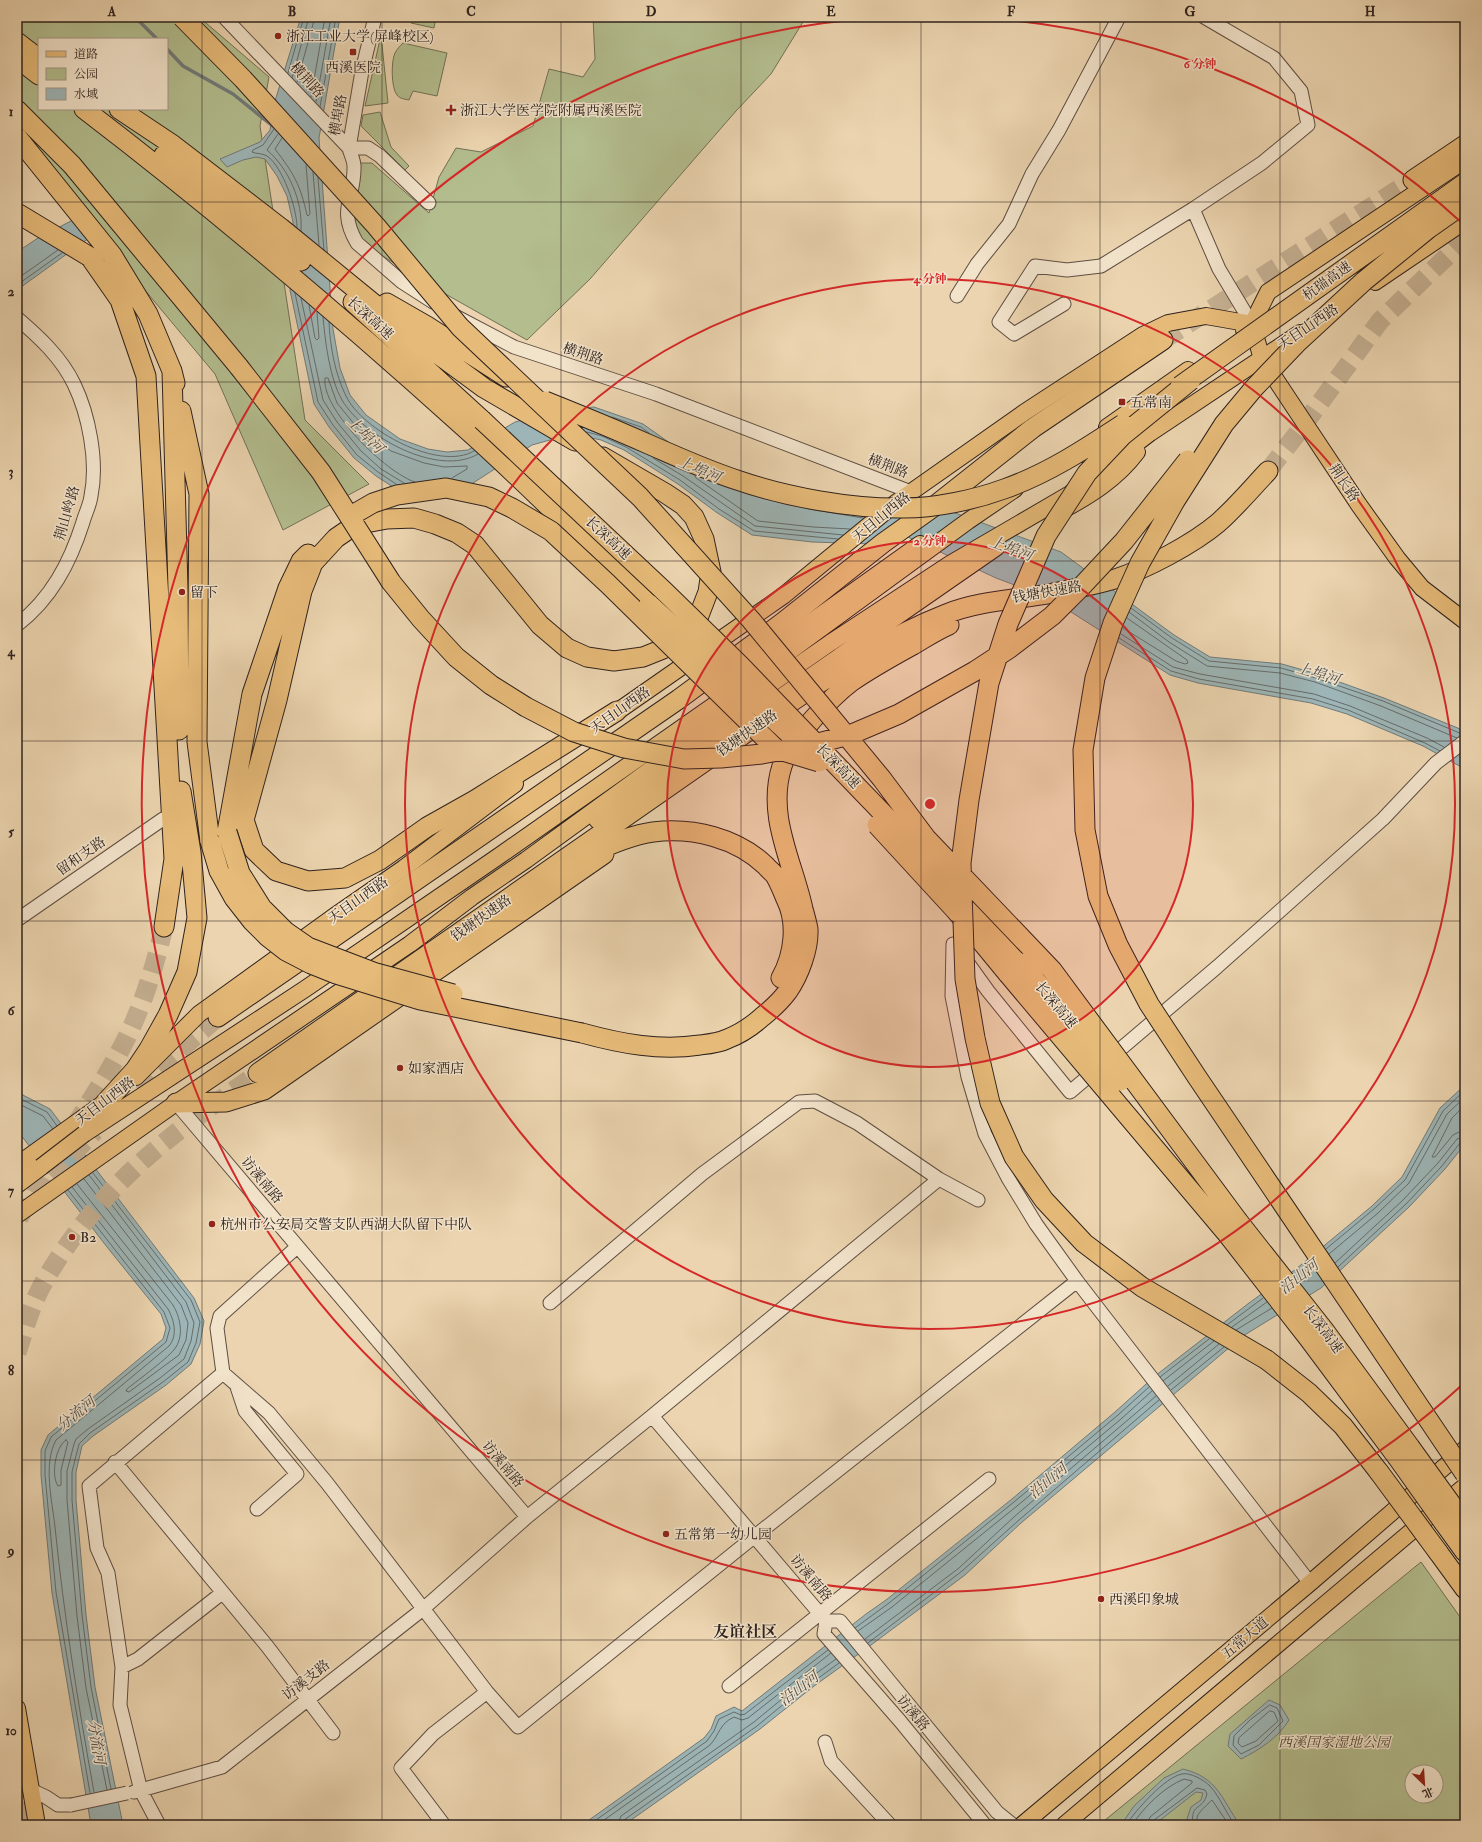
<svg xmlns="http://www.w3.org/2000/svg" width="1482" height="1842" font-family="'IM FELL Double Pica','Noto Serif SC',serif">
	<rect width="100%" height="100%" fill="#ebd4af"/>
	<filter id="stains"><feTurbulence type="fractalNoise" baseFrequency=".005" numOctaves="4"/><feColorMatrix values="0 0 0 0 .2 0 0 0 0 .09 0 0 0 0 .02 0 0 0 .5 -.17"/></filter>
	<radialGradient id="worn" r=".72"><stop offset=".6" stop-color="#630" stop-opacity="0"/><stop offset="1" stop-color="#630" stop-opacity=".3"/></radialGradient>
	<path fill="#b3bd8e" stroke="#717056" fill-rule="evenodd" d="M17,17H199L269,77L260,126L305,420L369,484L283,530L215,374L17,137ZM39,39H167V109H39Z
		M412,17H436L434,28L411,23Z
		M593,17H806L771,74L736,111L590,279L527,340L417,278L369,247L359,236L351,206L359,163H372L429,213L439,177L456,148L481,152L533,126L549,69L583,77L595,59Z
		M381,35L388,103L365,106Z
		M403,43L447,53L437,96L413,91L409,100C405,99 400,99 397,95C391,88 391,61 395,53C397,49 400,46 403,43Z
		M380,112L391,147L409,166L405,170L361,126L363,115Z
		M1421,1562L1465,1624V1825H1099ZM1412,1772H1436V1796H1412Z"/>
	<path fill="#9db5b6" stroke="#717a79" d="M301,17H340L319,138L333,329L340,368L350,395L366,415L400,439L428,449L447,452L468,450L515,422L558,410L594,407L643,424L684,453L822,498L950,511L1061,552L1174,635L1210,657L1282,664L1317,674L1384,698L1465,731V769L1423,746L1347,714L1311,703L1198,683L1170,675L1049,598L996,578L908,537L874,544L812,542L752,535L716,512L678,484L624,450L601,440L583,436L550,440L532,445L456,494L438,499H419L404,494L376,476L354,458L329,427L314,404L290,290L293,222L287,196L277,176L265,159L256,157L243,160L227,167L220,159L260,142L270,130L275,101Z
		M73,220L89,238L17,290V252L38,238Z
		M1465,1085V1144L1445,1169L1409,1207L1321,1288L1243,1336L1021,1523L965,1575L871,1645L814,1686L760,1729L624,1825H582L704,1738L711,1729L716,1716L734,1707L742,1711L866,1614L886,1600L1012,1499L1115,1412L1155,1376L1249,1303L1296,1269L1372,1206L1402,1177L1440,1108Z
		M17,1092L50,1109L194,1298L204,1321L200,1344L191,1364L166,1385L93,1436L82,1446L76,1472V1500L86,1615L95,1687L123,1825H91L52,1593L41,1475V1450L48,1435L163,1339L166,1328L161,1314L107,1247L17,1130Z
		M1269,1700L1280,1705L1289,1720C1278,1738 1259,1750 1241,1759L1228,1746L1230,1734Z
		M1183,1769C1218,1778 1221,1798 1240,1825H1190L1187,1819L1191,1807L1201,1800L1203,1793L1196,1792L1154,1825H1121L1134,1806L1164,1778Z"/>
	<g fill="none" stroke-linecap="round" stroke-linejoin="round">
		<path stroke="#666c6a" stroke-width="1" d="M288,73L304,17
			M292,78L309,17
			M297,82L315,17
			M311,97L325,17
			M316,102L331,17
			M320,107L336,17
			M274,129L263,145L253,150L252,152C256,154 262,153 267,156C283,167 297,209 297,227
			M278,134L267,150C289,169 303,201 301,231
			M282,138L275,149C294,174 300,184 307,215L308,216L310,214L306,165
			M313,172L319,245
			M318,178L324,250
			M17,279L58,250
			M17,285L62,253
			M295,293L318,402L333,425L357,455L378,472L396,484
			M301,298L323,400L337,422L361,451L381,469L404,483
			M309,305L315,338L317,340L319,338L317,312
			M323,317C325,341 330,380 342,400C363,436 438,478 478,454
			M329,322C330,346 335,374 346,396C362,430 439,472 474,451
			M612,417L641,427L649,433
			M587,432L602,436L626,447L680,480L719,509L754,531L838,539
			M653,458L683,476L755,526L843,535
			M695,476L696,478L758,521L813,527L850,529
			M415,482C386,473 321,409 325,378H328L337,403L355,425L391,451L424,463L444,467L467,466V469L452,478
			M809,509L863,518
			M1131,608L1172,638L1209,661L1281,668L1316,678L1383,701L1462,734
			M1129,612L1169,642L1207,666L1280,673L1315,682L1381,706L1457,738
			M1123,628L1176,661L1185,664L1188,663L1187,660L1127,618
			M1121,634L1173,667L1200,674L1314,694L1350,706L1427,738L1444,747
			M1119,638L1171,671L1199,679L1313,699L1348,710L1425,743L1440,751
			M17,1097L47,1112L57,1126
			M17,1103L43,1116L53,1129
			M1465,1105L1452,1118L1432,1157H1435L1453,1135L1459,1132L1465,1131
			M93,1173L191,1300L200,1322L196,1343L188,1362L163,1382L90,1433L79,1444L72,1472V1500L82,1615L91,1687L111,1789
			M89,1175L186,1302L194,1323L191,1341L184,1359L160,1378L88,1429L76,1439L74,1444L67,1471V1500L77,1616L86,1688L107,1790
			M77,1184L173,1305C180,1317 184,1334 176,1347C170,1357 138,1380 127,1389L126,1391L129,1392L179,1355L186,1340L188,1323L181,1305L84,1179
			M72,1187L168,1309C174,1320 178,1335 169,1346L56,1440C43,1464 52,1500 55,1527C64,1616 78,1704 94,1792
			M68,1190L164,1312L170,1328L166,1342L51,1437L45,1451V1475L56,1592L90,1793
			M1326,1249L1374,1209L1405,1180L1443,1111L1465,1090
			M1329,1254L1378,1213L1409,1183L1447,1114L1465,1097
			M1335,1263L1402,1201L1438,1163L1457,1139L1465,1137
			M1338,1267L1406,1204L1441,1167L1460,1143L1465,1142
			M1227,1325L1263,1298
			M1232,1327L1267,1302
			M1236,1330L1272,1308
			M1160,1377L1209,1339
			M1163,1381L1214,1341
			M1168,1386L1219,1344
			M1171,1390L1224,1347
			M66,1440L68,1442L61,1470V1485L58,1486C51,1476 55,1447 66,1440Z
			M855,1628L889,1603L1014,1502L1118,1415L1149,1387
			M858,1631L892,1607L1017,1506L1121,1419L1152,1391
			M865,1639L959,1568L1015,1516L1156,1396
			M868,1643L962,1571L1019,1520L1159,1400
			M1270,1705L1277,1708L1283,1721L1259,1745L1241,1754L1233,1745L1234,1736L1250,1720Z
			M1270,1711L1274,1712L1278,1721L1256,1741L1242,1747L1238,1743L1239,1738Z
			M589,1825L707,1741L714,1731L719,1719L734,1712L741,1715L745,1714L828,1650
			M597,1825L710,1745C720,1734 719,1724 734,1717L742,1720L748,1718L831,1653
			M617,1825L621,1816L754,1722L788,1694L836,1659
			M622,1825L624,1820L757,1726L791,1698L839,1663
			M1126,1825C1136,1810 1165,1777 1182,1774C1190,1772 1204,1780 1210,1786C1220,1797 1226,1813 1235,1825
			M1132,1825C1144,1807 1164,1787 1184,1779L1192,1781V1783L1150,1817L1147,1825
			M1152,1825L1154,1820L1197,1788L1205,1790L1207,1794C1202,1812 1190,1802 1193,1825
			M1198,1825C1198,1823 1197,1821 1197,1818C1197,1813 1208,1804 1212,1800L1229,1825"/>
		<path stroke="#717a79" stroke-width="3.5" d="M135,17L157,39
			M167,49L183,66L233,94L274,127"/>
		<path stroke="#c5b092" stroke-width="19" stroke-dasharray="19 10" stroke-linecap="butt" d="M1163,340L1413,180
			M1268,471L1300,430L1380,321L1465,239
			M117,1109L156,1070L218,1017
			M74,1127C97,1090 122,1053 138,1012C149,985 157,956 164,927
			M51,1176L95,1131
			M19,1218L56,1154
			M17,1353C25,1328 32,1302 45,1280C73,1232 111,1187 154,1151C187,1123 223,1098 258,1073
			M17,1803L21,1825"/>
		<g stroke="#5e4e42" stroke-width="15">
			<path id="minor" d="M224,17L349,148C350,153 354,160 354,166C355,198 337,209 357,243L402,282L433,302
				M349,148L362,71L375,17
				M349,148H368L380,156L429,203
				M1193,209L1219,269L1252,324
				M957,296L977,264L1009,224L1032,174L1059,130L1119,17
				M1064,304L1014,334L999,322L1035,266L1067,270L1101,266L1193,209L1262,163L1308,125L1301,91L1274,58L1204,17
				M455,316L514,347L656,394L911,492
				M17,318C39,337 61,357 74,384C89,415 98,462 91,496C90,505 85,514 83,522C70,563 51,599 17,625
				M17,920L163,819
				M953,944L952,996L968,1077L985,1134L1008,1178L1036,1224L1077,1281L1310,1583
				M965,959L988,991L1070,1092L1217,967L1383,819L1436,763L1465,741
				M176,1103L527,1517L652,1416L826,1621
				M297,1247L220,1316L217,1328L223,1373L269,1413L327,1483L487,1692L518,1727L755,1536L1077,1281
				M550,1303L702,1174L799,1102L815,1101L857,1123L939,1179L978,1200
				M237,1387L245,1411L297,1474L257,1509
				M652,1416L939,1179
				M115,1462L267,1646L333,1733
				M826,1621H840L997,1812L1013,1825
				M826,1621L824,1634L900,1721L985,1825
				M122,1667L138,1659L222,1593
				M729,1686L989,1479
				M825,1742L831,1761L890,1825
				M31,1790L46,1797L58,1805H71
				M134,1792L222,1767L423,1609L527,1517
				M159,1825L141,1791L120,1705L122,1667L108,1573L97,1548L89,1486L223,1373
				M444,1825L401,1768L433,1734L487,1692"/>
		</g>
		<g stroke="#2f221d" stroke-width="18">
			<path id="major" d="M1375,282L1465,221
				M1244,330L1252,324L1268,292L1465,160
				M1107,427L1188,370
				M1061,511C1089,496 1117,479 1137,452
				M735,676L920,544
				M608,718L783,596L897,502L1025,412L1143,335L1168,323L1206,316L1252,324L1262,359L1359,505L1397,558L1422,588L1465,621
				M597,820L742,724L997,547
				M136,1077L199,1014L336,915L404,868L515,784
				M84,1134L305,989L499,856L767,668L968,521L1015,489
				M17,1165L115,1095
				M17,1185L41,1167
				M17,1215L176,1103L410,944L472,897L526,860L709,727L830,643L950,564L1070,494L1150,433L1300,333
				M17,1708L37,1825
				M1022,1825L1310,1583L1465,1449
				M1064,1825L1465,1486"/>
		</g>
		<g stroke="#2f221d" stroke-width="21">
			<path id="highway" d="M17,42L39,59
				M17,58L39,75
				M84,109C216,210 343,318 466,429C529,485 588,546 649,604
				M119,109L173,145L281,228L412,335L484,388L575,441
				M17,110L72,165L239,367
				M17,137L112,255L148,314L172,371L175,383
				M164,155L301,261
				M1413,180L1465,145
				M17,213L90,257L120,300L146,376L174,859L164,927
				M353,302L482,420
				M387,303L427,326L506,377
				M172,371L178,589L179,730
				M181,411L199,494L197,742L210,841
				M603,457L665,493L683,505L694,517L704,539L711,572L708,592L698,618L681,635L663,649L643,657L614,661L587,657L567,648L540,625L475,545L457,533L435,524L414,518L387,519L355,525L336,538L313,563L302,591L277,700L244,820L254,850L276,871L308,881L345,878L380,860L427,827L475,800L617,711
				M227,832L252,694L288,588L301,561L308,554
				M587,855C608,845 631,835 653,832C693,827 737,838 766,866C769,870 774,873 776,877C780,884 783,892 786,899C798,923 794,955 781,978
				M955,888L1021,963
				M957,912L1008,974
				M218,1017L679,699L782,623L883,543L932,508L1033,428L1163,340
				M582,1033C622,1044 660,1051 700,1045C709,1044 719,1043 727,1039C740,1034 752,1026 762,1017C772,1009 780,1002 788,991C799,975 809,949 808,929C807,923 805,916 803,909C793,862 766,816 782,766C791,740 830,698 851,682C871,668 893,656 913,645C925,638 937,630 949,625
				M258,1073L747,732C811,689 874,642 946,614C981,600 1017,600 1053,593C1073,589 1095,585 1115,579C1146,569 1193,544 1218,523C1236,507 1252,488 1268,471
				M105,1103L135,1070L149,1049L168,1015L187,972L197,918L191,852L181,791
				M176,1103L226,1102L264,1090L604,854
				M1238,1221L1324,1330L1410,1447
				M1228,1235L1309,1339L1397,1457
				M1267,1360L1309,1393L1343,1426L1379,1472
				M1457,1512L1465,1524
				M1444,1523L1465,1552
				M1438,1552L1465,1589"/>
		</g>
		<use href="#minor" stroke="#f2e3cb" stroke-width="13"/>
		<use href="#major" stroke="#e6ba78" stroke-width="16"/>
		<use href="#highway" stroke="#e6ba78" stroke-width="19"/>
		<g stroke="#5e4e42" stroke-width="15" stroke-linecap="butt">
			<path id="minor-bridge" d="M71,1805L127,1793"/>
		</g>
		<g stroke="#2f221d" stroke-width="18" stroke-linecap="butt">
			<path id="major-bridge" d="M41,1167L84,1134"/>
		</g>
		<g stroke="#2f221d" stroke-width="21" stroke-linecap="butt">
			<path id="highway-bridge" d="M182,17L243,79L376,226L460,327L640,497L751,620L882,779L926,838L1052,970L1238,1221
				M1465,203L1428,229L1364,281L1298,342L1254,388L1224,424L1175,501L1140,563L1113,623L1095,678L1083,750L1085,830L1098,896L1118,945L1149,1004L1197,1077L1465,1474
				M239,367L321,472L391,582L421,619L456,657L491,685L526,707L574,732L624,748L684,759L721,758L762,754L815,744L852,734L899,714L975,671L1010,648L1052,616L1081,587L1124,541L1188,460
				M1191,380L1123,435L1087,473L1046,536L1008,624L989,683L969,800L961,863L965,979L975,1038L990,1103L1014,1157L1044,1200L1084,1243L1142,1287L1267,1360
				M1180,386L1465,183
				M545,401C580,415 614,429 648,444C678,457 706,470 737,480C786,497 852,509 904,508C935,508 974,500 1004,489C1047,474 1085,449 1123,424
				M482,420L664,591L740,665L952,885
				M354,514L373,503L397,495L446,488L489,497L512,508L551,531L608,584L776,749L819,762
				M649,604L796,740
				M877,825L957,912
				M227,832L240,873L262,908L285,931L308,947L376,973L453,994
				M210,841L219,871L234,898L252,921L268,937L286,951L311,964L336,974L420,1000L582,1033
				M1021,963L1120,1081
				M1008,974L1228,1235
				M1410,1447L1457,1512
				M1397,1457L1444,1523
				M1379,1472L1438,1552"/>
		</g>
		<use href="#minor-bridge" stroke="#f2e3cb" stroke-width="13"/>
		<use href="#major-bridge" stroke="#e6ba78" stroke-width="16"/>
		<use href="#highway-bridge" stroke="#e6ba78" stroke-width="19"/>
	</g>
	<path fill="none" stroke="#2f221d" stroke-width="1" stroke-opacity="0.55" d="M202,17V1825M382,17V1825M561,17V1825M741,17V1825M921,17V1825M1100,17V1825M1280,17V1825M17,202H1465M17,382H1465M17,561H1465M17,741H1465M17,921H1465M17,1101H1465M17,1281H1465M17,1460H1465M17,1640H1465"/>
	<circle cx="930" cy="804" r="263" fill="#d62828" fill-opacity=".12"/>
	<g fill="none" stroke="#d62828" stroke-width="2">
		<circle cx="930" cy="804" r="263"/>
		<circle cx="930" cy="804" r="525"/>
		<path d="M1462 1385A788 788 0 1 1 889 17M971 17A788 788 0 0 1 1462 223"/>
	</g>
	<g fill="#8f2418" stroke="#f2e3cb" stroke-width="1.5">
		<circle cx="278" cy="36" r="4"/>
		<rect x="349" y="48" width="8" height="8" rx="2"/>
		<path d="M449 104h4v4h4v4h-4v4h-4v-4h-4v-4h4z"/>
		<rect x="1118" y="398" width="8" height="8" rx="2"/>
		<circle cx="182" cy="592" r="4"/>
		<circle cx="400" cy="1068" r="4"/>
		<circle cx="212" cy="1224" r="4"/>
		<circle cx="72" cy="1237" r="4"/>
		<circle cx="666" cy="1534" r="4"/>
		<circle cx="1101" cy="1599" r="4"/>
	</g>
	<g text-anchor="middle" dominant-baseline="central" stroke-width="3" stroke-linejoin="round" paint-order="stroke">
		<g font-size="14" fill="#2f221d" stroke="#f2e3cb" text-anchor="start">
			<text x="286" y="36">浙江工业大学(屏峰校区)</text>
			<text x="353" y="67" text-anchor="middle">西溪医院</text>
			<text x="460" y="110">浙江大学医学院附属西溪医院</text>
			<text x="1130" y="402">五常南</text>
			<text x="190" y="592">留下</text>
			<text x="408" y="1068">如家酒店</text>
			<text x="220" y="1224">杭州市公安局交警支队西湖大队留下中队</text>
			<text x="80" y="1237">B2</text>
			<text x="674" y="1534">五常第一幼儿园</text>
			<text x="1109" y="1599">西溪印象城</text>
		</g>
		<g font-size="14" fill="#2f221d" stroke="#f2e3cb">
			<text transform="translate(307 80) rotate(47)">横荆路</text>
			<text transform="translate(338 115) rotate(-80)">横埠路</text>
			<text transform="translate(1327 281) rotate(-36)">杭瑞高速</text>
			<text transform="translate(370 318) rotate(42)">长深高速</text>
			<text transform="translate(1308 327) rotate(-34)">天目山西路</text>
			<text transform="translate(583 354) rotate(18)">横荆路</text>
			<text transform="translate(888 466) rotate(21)">横荆路</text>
			<text transform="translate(1344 483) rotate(56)">荆长路</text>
			<text transform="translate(67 513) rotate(-74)">荆山岭路</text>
			<text transform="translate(881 517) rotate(-39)">天目山西路</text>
			<text transform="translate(608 538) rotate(43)">长深高速</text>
			<text transform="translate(1047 592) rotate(-10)">钱塘快速路</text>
			<text transform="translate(620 710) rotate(-35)">天目山西路</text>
			<text transform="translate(747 733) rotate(-35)">钱塘快速路</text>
			<text transform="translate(838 766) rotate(46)">长深高速</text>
			<text transform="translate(81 856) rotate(-35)">留和支路</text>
			<text transform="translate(358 900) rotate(-35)">天目山西路</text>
			<text transform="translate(481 918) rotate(-35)">钱塘快速路</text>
			<text transform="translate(1056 1005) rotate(50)">长深高速</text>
			<text transform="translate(105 1101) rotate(-37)">天目山西路</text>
			<text transform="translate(262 1180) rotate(50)">访溪南路</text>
			<text transform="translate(1323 1329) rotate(53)">长深高速</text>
			<text transform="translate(503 1464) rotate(50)">访溪南路</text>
			<text transform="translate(811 1578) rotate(50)">访溪南路</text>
			<text transform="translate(1245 1638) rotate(-40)">五常大道</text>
			<text transform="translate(306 1680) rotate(-38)">访溪支路</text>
			<text transform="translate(913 1713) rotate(50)">访溪路</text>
		</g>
		<g font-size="14" font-style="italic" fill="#504939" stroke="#f2e3cb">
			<text x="1334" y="1742">西溪国家湿地公园</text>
		</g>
		<g font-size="15" font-style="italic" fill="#504e4b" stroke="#f2e3cb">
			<text transform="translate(365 435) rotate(45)">上埠河</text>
			<text transform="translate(699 470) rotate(23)">上埠河</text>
			<text transform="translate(1011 549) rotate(20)">上埠河</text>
			<text transform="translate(1318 674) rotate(17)">上埠河</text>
			<text transform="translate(1299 1277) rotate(-38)">沿山河</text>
			<text transform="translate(76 1414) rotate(-39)">分流河</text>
			<text transform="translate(1048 1481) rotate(-40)">沿山河</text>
			<text transform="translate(799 1689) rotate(-37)">沿山河</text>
			<text transform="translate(96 1742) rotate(80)">分流河</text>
		</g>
		<g font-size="16" font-weight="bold" fill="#2f221d" stroke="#f2e3cb">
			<text x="745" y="1632">友谊社区</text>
		</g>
	</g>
	<circle cx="930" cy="804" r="6" fill="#d62828" stroke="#f2e3cb" stroke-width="2"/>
	<g font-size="12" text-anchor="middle" font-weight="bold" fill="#d62828" stroke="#f2e3cb" stroke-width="3" stroke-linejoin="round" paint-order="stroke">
		<text x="1200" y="68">6 分钟</text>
		<text x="930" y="283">4 分钟</text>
		<text x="930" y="545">2 分钟</text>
	</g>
	<rect width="1482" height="1842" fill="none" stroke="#ebd4af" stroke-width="44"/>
	<rect x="38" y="38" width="130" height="72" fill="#f2e3cb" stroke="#a49685"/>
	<rect x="46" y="51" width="20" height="6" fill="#e6ba78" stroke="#a49685"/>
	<text x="74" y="58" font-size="12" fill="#2f221d">道路</text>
	<rect x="46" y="68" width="20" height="12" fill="#b3bd8e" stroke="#a49685"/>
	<text x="74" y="78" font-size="12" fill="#2f221d">公园</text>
	<rect x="46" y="88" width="20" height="12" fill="#9db5b6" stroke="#a49685"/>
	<text x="74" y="98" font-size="12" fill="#2f221d">水域</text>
	<g transform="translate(1424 1784) rotate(155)"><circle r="19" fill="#f2e3cb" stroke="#a49685"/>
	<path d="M0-3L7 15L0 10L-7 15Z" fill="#8f2418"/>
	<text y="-6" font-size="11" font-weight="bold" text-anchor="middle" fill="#2f221d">北</text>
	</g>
	<rect x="22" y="22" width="1438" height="1798" fill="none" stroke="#2f221d" stroke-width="1.5"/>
	<g font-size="13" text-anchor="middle" font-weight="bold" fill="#2f221d">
		<text x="112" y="16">A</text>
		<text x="292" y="16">B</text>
		<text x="471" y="16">C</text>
		<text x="651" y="16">D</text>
		<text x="831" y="16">E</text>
		<text x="1011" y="16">F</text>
		<text x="1190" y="16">G</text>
		<text x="1370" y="16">H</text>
		<text x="11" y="116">1</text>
		<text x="11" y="296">2</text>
		<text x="11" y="476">3</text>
		<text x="11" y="656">4</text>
		<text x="11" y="836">5</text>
		<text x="11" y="1015">6</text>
		<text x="11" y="1195">7</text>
		<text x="11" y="1375">8</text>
		<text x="11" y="1555">9</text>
		<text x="11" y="1735">10</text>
	</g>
	<rect width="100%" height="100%" filter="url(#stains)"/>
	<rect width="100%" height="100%" fill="url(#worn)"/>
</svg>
